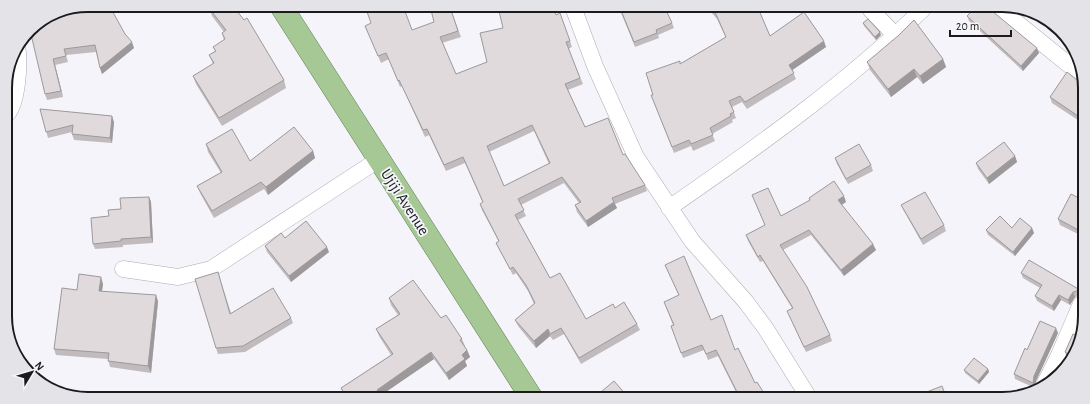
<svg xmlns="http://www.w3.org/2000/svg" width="1090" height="404" font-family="'Alegreya Sans',sans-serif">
	<rect width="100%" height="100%" fill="#f4f4fa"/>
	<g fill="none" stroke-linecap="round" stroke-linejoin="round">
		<g stroke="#acacb1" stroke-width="17">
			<path id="minor" d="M573,7L595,66L636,157L692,241L746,302L766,329L809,398
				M870,9L896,36
				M1000,9L1084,77
				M5,116C18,107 20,61 17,46
				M669,208C757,147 846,84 923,9
				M123,269L178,277L211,269L378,160
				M1044,385L1059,355L1081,304"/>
		</g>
		<g stroke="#668359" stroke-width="23">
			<path id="trunk" d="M281,6L531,397"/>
		</g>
		<use href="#minor" stroke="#fff" stroke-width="16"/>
		<use href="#trunk" stroke="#a6c894" stroke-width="22"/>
	</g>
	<path fill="#c1bbbd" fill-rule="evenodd" d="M88,5L125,34L134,48L102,74L96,52L66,55L68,62L55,65L63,97L47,100L45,94L44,26L64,16L61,10Z
		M450,7L461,37L442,43L456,74L487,62L503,28L556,15L570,41L572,47L568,49L583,84L568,90L585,127L623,155L645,185L647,191L615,204L617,208L588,227L577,212L575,205L579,203L564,183L521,205L526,216L518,220L550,278L586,319L615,308L637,324L640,330L581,364L564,334L553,340L550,336L536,348L518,326L515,320L534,304L528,291L516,273L513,275L499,249L496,243L499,242L482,210L480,204L483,203L465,163L446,171L429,135L425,137L402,86L400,87L389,59L381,63L365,26L412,30L434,22ZM534,131L549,164L504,186L489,152Z
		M209,8L284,80L286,88L222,126L196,84L193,76L213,64L209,55L215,51L213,47L224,40L222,33L224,32L212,16Z
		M619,8L672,23L674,28L658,35L659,38L635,47Z
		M710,8H758L770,36L826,47L792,70L796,79L747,109L742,102L732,107L736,118L732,120L733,122L712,134L715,141L693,151L691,146L674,153L651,95H653L680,64L726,38L717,19L711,12Z
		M992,11L1039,53L1023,71L969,21L967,16Z
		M863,23L881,35L876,40L864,26Z
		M943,59L946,67L923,84L917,77L891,97L870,70L867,62Z
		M1076,79L1084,83V124L1052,103L1050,97Z
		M40,109L114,122L112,143L74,140L72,134V132L48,138Z
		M206,144L250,161L313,151L315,158L268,195L264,189L214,218L200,193L197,186L221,173L208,152Z
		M1015,156L1017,162L989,184L978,169L976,163Z
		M835,158L871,165L873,171L848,184L837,164Z
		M752,195L781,216L810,201L809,198L846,202L841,205L876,250L844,276L811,235L783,250L830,335L832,341L806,352L787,311L792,308L763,261L760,262L748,241L746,235L765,225Z
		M149,197L151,202L153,243L123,245V247L95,249L93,244L109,216L121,209Z
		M1083,200L1082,236L1060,225L1058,219Z
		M901,205L944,225L946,231L923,245L904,211Z
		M1012,228H1032L1034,233L1015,256L988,235L986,230Z
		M265,246L329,252L291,282L267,252Z
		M665,265L711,320L735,350L755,383L737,394L718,356L708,360L704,350L683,358L671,326L673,325L664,302L679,296Z
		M218,272L231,313L291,318L293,323L245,352L218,354L216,348Z
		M1021,273L1080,290L1081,295L1075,297L1070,305L1061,300L1054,311L1037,301L1035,296L1040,288L1023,278Z
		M103,284L102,291L158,301L151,373L110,367L108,359L56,355L54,349L77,290Z
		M389,298L441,318L462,339L465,346H464L467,350L470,357L465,361L467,366L449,380L434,359L381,395L382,396H344L341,388L391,355L379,336L376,329L398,315L391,305Z
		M1058,333L1036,381L1035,388L1015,379L1014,374L1027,350Z
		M1077,335L1081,343L1068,360L1067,359L1065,352Z
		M988,369L989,372L979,384L965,373L964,370Z"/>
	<path fill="#9d999a" d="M880,32L881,35L876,40L875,37Z
		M824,41L826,47L791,71L789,65Z
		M132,42L134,48L102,74L100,68Z
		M1037,48L1039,53L1023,71L1021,66Z
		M53,59L55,65L63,97L61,91Z
		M943,59L946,67L923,84L920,76Z
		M914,69L917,77L891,97L888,89Z
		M112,116L114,122L112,143L110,138Z
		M313,151L315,158L268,195L266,187Z
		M1015,156L1017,162L989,184L987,178Z
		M844,196L846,202L840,206L838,200Z
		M149,197L151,202L153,243L151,237Z
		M614,202L617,208L588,227L586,221Z
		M1032,228L1034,233L1015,256L1013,252Z
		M873,244L876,250L844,276L841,270Z
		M327,247L329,252L291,282L289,276Z
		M101,277L103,284L101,297L99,291Z
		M1073,292L1075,297L1070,305L1068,300Z
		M156,295L158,301L151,373L148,366Z
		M1059,295L1061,300L1054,311L1052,306Z
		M1056,328L1058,333L1036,381L1035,388L1033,383L1034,376Z
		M548,329L550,336L536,348L534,341Z
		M467,350L470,357L465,361L467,366L449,380L446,373L462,355Z
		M431,352L434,359L380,396L377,390Z
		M988,369L989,372L979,384L978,381Z"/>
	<path fill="#e0dadc" stroke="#9d999a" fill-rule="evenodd" d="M88,5H109L125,34L132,42L100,68L95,45L64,49L66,56L53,59L61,91L45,94L30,30L44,26L43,21L66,16L62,10Z
		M212,6H233L244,20L247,18L284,80L219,118L193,76L214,63L209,55L216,51L213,47L225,39L222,33L226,30L209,8Z
		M365,6H403L412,30L434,22L431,10L442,7H450L458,31L440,37L456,74L487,62L480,33L503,28L498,7H553L556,15L560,13L570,41L566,42L580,78L565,84L585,127L608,118L623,155L625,154L645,185L612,198L614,202L586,221L575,205L581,202L562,177L518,199L524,210L515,215L550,278L560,273L586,319L613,304L615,308L624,302L637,324L579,358L561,328L550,334L548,329L534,341L515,320L535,303L526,285L513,267L510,269L496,243L499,241L480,204L483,202L463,157L444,165L427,129L423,130L399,80L398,81L386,53L378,56L365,26L371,23ZM532,125L550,163L504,186L487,146Z
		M620,8H665L672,23L656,30L657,33L634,42Z
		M711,8H758L770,36L804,12L824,41L789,65L794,73L745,102L740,96L729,101L734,112L730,114L731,116L710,128L713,135L691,144L689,140L672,147L651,95H653L646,73L680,61V64L726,37L715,12Z
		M974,9H991L992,11L1037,48L1021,66L967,16Z
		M868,19L880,32L875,37L863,23Z
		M914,20L943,59L920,76L914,69L888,89L867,62L899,35Z
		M1067,72L1076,79L1084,83V120L1050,97Z
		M40,109L112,116L110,138L72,134L73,125L46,132Z
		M294,127L313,151L266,187L261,182L212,211L197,186L222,172L206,144L232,129L250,161Z
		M1004,142L1015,156L987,178L976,163Z
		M859,144L871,165L846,179L835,158Z
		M834,181L844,196L838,200L873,244L841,270L809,230L780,245L807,287L830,335L804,347L787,311L793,308L760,255L758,257L746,235L765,225L752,195L768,188L781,216L810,200L809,198Z
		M925,192L944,225L921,239L901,205Z
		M1071,194L1083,200L1082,232L1058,219Z
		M149,197L151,237L121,239V241L93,244L91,218L109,216L108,210L121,209L120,198Z
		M1000,216L1012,228L1020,218L1032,228L1013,252L986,230Z
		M306,221L327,247L289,276L265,246L281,233L285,238Z
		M684,256L711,320L722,315L735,350L738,348L755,383L757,382L767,398H734V396L738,394L716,350L706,354L702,345L681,353L671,326L674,325L664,302L679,295L665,265Z
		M1029,260L1080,290L1073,292L1068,300L1059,295L1052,306L1035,296L1042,285L1021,273Z
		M218,272L230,314L273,288L291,318L243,346L216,348L195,279Z
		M79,274L101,277L99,291L156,295L148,366L108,361L109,353L54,349L62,288L77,290Z
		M413,280L441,318L446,315L462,339L460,340L467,350L462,355L465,359L446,373L431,352L377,390L382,396H346L341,388L393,354L376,329L400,314L389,298Z
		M1040,321L1056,328L1034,376L1033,383L1014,374L1025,348L1027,350Z
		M1081,331V343L1071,356L1065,352L1073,334L1077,335Z
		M974,358L988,369L978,381L964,370Z
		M614,381L628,397H595Z
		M942,386L947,399L920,398L919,395Z
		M667,394L670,397H662Z"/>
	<g text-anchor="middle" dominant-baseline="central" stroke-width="3.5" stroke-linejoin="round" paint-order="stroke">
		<g font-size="16" fill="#1b1b1d" stroke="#f4f4fa">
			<text transform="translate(405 202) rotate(57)">Ujiji Avenue</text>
		</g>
	</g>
	<path d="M0 0H1090V404H0ZM88 12H1002A76 76 0 0 1 1078 88V316A76 76 0 0 1 1002 392H88A76 76 0 0 1 12 316V88A76 76 0 0 1 88 12Z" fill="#e3e3e8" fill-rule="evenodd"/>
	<path fill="none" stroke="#1b1b1d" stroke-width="2" d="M88 12H1002A76 76 0 0 1 1078 88V316A76 76 0 0 1 1002 392H88A76 76 0 0 1 12 316V88A76 76 0 0 1 88 12Z"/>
	<g transform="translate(32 372) rotate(52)" stroke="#f4f4fa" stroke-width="3" paint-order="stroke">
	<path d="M0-3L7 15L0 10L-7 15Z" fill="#1b1b1d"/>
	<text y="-6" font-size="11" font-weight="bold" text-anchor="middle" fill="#1b1b1d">N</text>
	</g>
	<path d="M950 30v6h61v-6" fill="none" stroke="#1b1b1d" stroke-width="2"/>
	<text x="956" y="30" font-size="12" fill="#1b1b1d" stroke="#f4f4fa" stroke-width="3" paint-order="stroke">20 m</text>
</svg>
